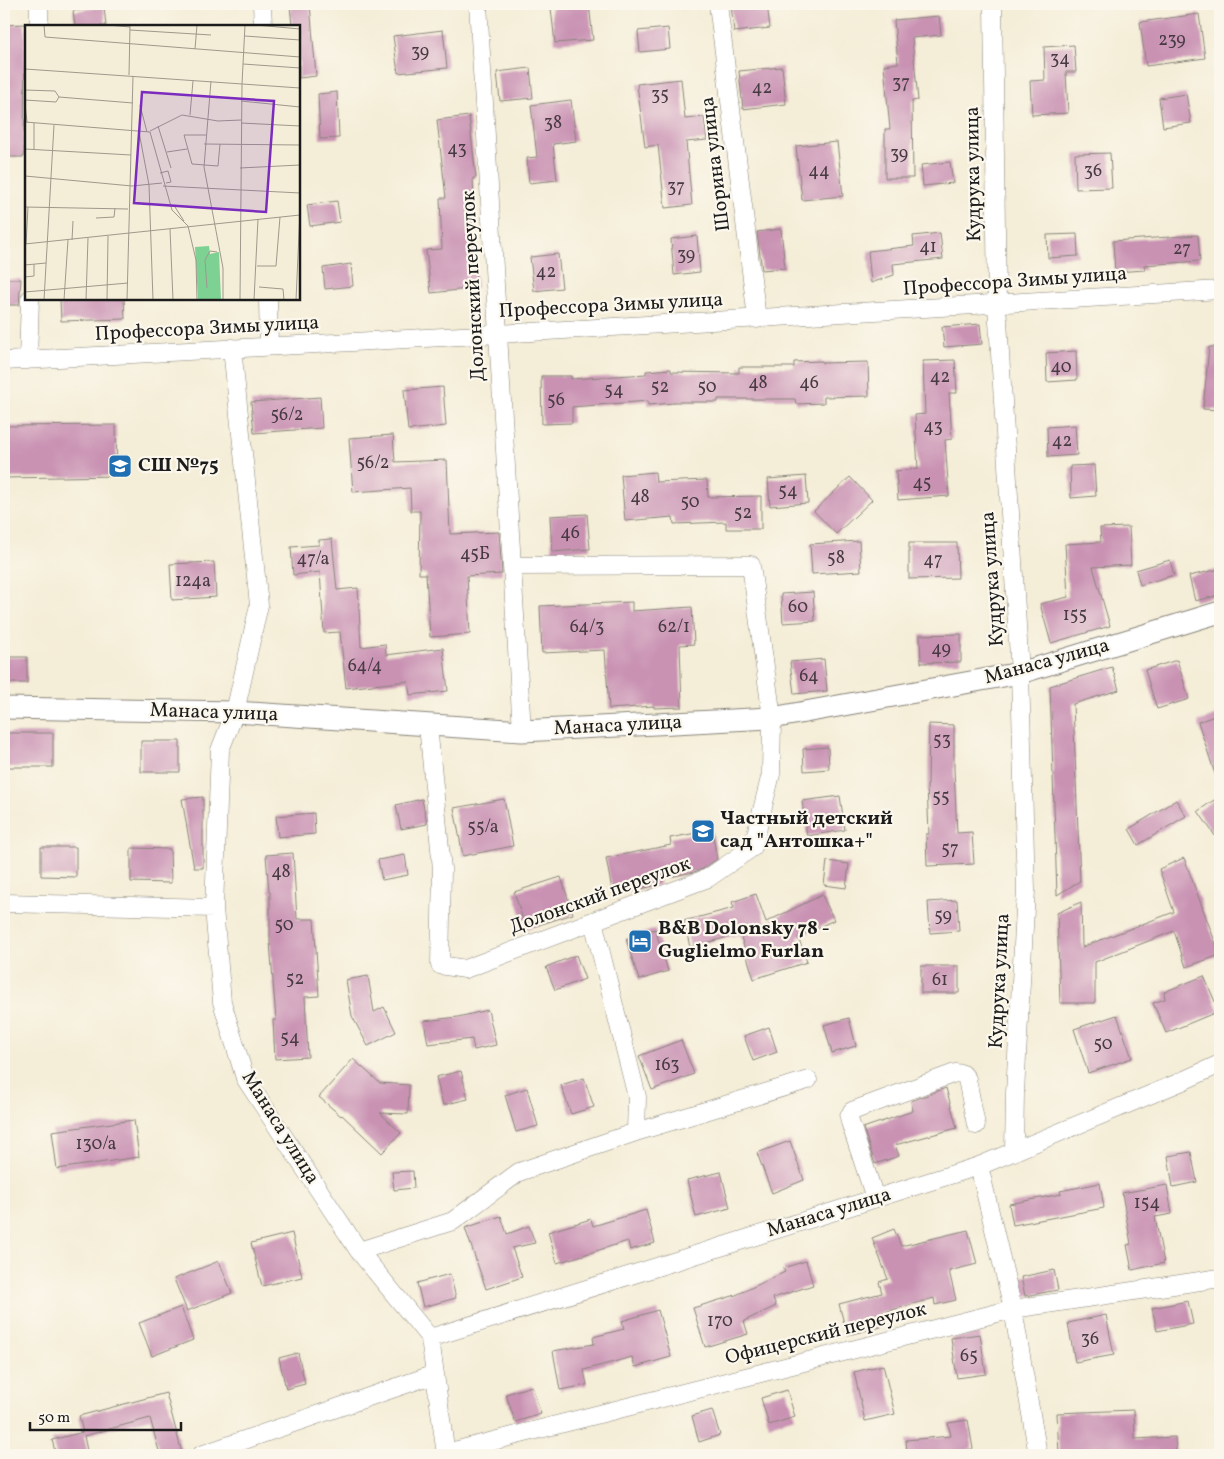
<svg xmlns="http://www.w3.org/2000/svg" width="1224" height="1459" font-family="Vollkorn,serif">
	<rect width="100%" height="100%" fill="#fbf7ec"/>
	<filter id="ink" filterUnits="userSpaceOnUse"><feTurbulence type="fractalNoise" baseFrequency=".02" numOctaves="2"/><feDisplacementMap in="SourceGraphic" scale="10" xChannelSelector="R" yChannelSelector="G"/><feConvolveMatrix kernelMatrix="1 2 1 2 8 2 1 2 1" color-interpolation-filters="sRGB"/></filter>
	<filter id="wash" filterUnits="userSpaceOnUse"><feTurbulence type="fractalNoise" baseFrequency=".0096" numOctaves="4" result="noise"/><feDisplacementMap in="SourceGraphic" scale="20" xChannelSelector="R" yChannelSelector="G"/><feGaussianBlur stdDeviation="1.12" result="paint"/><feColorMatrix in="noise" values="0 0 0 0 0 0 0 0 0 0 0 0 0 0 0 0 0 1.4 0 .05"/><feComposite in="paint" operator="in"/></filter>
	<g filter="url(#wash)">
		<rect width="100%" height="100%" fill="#f4edd7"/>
		<g id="blocks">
			<path fill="#c992b3" d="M290,4H310L316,76L299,78V26H292Z
				M589,4L593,40L555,43L551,8Z
				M731,4H767L770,28L734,32Z
				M104,7L106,26H75L73,11Z
				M1199,14L1205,58L1146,66L1140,22Z
				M939,16L941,35L912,38L918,100L912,101L913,178H885V129H890L884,65L898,63L894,20Z
				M25,24L24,157H4V25Z
				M668,28L670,49L640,52L638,31Z
				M443,30L447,68L398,73L393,36Z
				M1074,45L1076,72H1066L1068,113L1032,115L1030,81L1045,80L1044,47Z
				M782,67L786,104L743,109L739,71Z
				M530,68L533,98L500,101L497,72Z
				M681,79L685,119L704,117L707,140L686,142L692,205L665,208L658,145L645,147L637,84Z
				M337,92L339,138L320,139L318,94Z
				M1186,94L1191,123L1163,127L1159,98Z
				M571,100L576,141L553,144L557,180L529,183L527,158L537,157L531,105Z
				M469,116L476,178H473L475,222L470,223L477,288L431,293L426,250L442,249L440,198H446L437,120Z
				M837,142L843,196L802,200L796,146Z
				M1110,153L1112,188L1076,189L1075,154Z
				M950,162L953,183L923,186L921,165Z
				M337,201L340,222L310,226L307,205Z
				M781,229L785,268L762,270L757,232Z
				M940,233L943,259L893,264L894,275L871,283L868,251L914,246L913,236Z
				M1077,234L1078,256L1048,258L1047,235Z
				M1198,235L1200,261L1144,265L1145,270L1115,272L1113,241Z
				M697,236L700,272L674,275L671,239Z
				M558,254L562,288L534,291L530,257Z
				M351,264L353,286L325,289L323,268Z
				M4,279H21L19,305H4Z
				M60,299H124L125,319L61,321Z
				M980,324L982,344L944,347L942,327Z
				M1209,347H1220V410L1203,409Z
				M1076,351L1077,380L1047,382L1046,353Z
				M955,360L957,393H949L952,439L945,440L949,496L898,500L896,471L918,469L915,415L925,414L923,361Z
				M822,361V363L868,362L869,396L824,397V403L796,404L795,399H718V402H674V403L648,405V401L572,407V423L542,424L541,376H571V379L646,374V371L671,369V372L739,373V367H794V362Z
				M443,387L446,426L408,430L404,390Z
				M320,397L322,428L254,433L251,402Z
				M116,425L117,476L4,478V426Z
				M1075,425L1077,455L1048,457L1047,427Z
				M393,435L395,462L447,460L450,534L499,532L502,574L467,576L470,634L430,637L426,574H419L420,511H411L410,488L353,492L349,438Z
				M1094,465L1096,496L1071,498L1070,466Z
				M655,472L656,482L707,480L708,497L761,496V529H726V522L674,524L673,517L625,521L621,475Z
				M806,476L808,503L770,506L768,479Z
				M850,477L872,500L836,534L814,511Z
				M587,514L590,549L552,552L550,516Z
				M1129,527L1131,565L1093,567L1110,626L1051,643L1040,604L1068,597L1065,544L1101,542L1100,528Z
				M332,539L337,590L358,588L361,647L385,644L386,655L443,648L448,691L410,695L408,681L346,688L340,632L324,633L320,572L293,575L291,547L319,545V540Z
				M859,541L861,571L812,574L810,544Z
				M909,543H957L958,578L909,579Z
				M1170,560L1174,575L1140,585L1136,570Z
				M214,562L216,597L172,600L170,564Z
				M1220,569V595L1195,601L1189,576Z
				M813,592L815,621L783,623L781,594Z
				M632,602V611L692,607L694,644L680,645L682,707L654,708V706L609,709L605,650L542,653L540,606Z
				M961,634V662L921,663L920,635Z
				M4,657H27V683H4Z
				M824,659L827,691L794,694L790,662Z
				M1177,660L1189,699L1157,709L1145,670Z
				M1112,667L1119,690L1073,704L1080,881L1057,895L1050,686Z
				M1220,714V780H1217L1198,722Z
				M929,724L954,725V769L957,833L972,832L974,864L927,866L926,834H929L927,785H928Z
				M6,733H53V767H6Z
				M141,741H180V772H141Z
				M828,747L829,769L804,771L803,749Z
				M840,796L845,830L807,836L802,801Z
				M1220,796V843L1198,811Z
				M203,797V868H194L182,799Z
				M422,799L427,824L401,829L396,805Z
				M504,799L513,846L463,856L454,808Z
				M1176,800L1186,816L1138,845L1129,829Z
				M314,813L315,834L278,837L276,816Z
				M712,830L717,859L703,869L694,872L659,879L660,884L658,885L613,895L606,858L671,845L670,838Z
				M41,847H76V877L41,876Z
				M131,848L170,849L171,883L131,882Z
				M293,853L297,919H314L319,996L305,997L308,1057L275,1059L273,1020H276L270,942V892H269L266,855Z
				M405,855L408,875L382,880L378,860Z
				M1184,858L1220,955L1186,967L1174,931L1095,962V1003H1060L1057,913L1081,902L1082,947L1174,912L1159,869Z
				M827,861L849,864L846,888L824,885Z
				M561,877L573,914L526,929L514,892Z
				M756,894L766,922L822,895L834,920L798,937L807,962L754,979L740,934L690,947L684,921L734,908L732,902Z
				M957,900L959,931L930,933L928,902Z
				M655,929L668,971L639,980L626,939Z
				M576,955L585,979L555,990L546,967Z
				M921,966H959V993H921Z
				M368,976L374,1012L384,1007L396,1032L368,1046L352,1016L346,980Z
				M1204,976L1219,1011L1166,1033L1153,1003L1165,999L1164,992Z
				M488,1010L496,1045L474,1050L472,1039L428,1044L424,1021L458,1017Z
				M1117,1015L1132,1058L1088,1073L1074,1029Z
				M849,1018L856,1046L832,1053L824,1025Z
				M769,1027L777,1052L753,1061L744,1036Z
				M681,1040L694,1074L652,1090L639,1056Z
				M353,1059L380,1083L409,1085L408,1114L380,1113L401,1133L382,1153L342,1115L341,1116L319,1097Z
				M461,1071L468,1099L443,1105L436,1077Z
				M584,1078L594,1107L571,1114L561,1085Z
				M527,1088L538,1126L516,1132L505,1095Z
				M946,1088L957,1128L895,1145L899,1156L875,1164L863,1128L913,1111L911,1101Z
				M134,1120L139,1157L57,1169L52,1131Z
				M790,1141L804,1180L772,1193L757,1153Z
				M1191,1152L1197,1182L1173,1187L1168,1156Z
				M413,1171L414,1188L394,1190L392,1172Z
				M721,1172L730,1208L696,1217L687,1180Z
				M1100,1183L1104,1208L1013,1225L1009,1204L1061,1194L1060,1191Z
				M1167,1185L1172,1214L1155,1217L1164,1263L1132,1270L1127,1245L1131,1244L1122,1193Z
				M646,1210L655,1243L630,1250L628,1241L557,1263L548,1232L591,1219L593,1226Z
				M501,1216L507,1234L529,1226L535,1243L512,1248L522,1277L486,1289L465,1228Z
				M894,1229L901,1246L968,1230L977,1264L949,1271L956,1300L935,1305L934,1298L878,1314L881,1327L847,1335L839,1304L882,1293L879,1282L888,1279L872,1238Z
				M292,1233L302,1277L262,1286L251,1243Z
				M219,1261L232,1293L187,1311L174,1279Z
				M806,1261L813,1285L773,1298L776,1306L744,1321L748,1334L705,1347L693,1308L736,1295L785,1272L783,1268Z
				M1054,1270L1058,1290L1025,1296L1021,1277Z
				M450,1274L456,1298L423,1307L417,1283Z
				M1188,1301L1193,1324L1157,1331L1152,1308Z
				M181,1307L193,1340L152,1356L139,1323Z
				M658,1310L671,1357L635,1367L632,1357L584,1370L587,1385L560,1390L553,1351L594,1344L593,1337L624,1329L622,1321Z
				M1106,1315L1114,1355L1075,1362L1068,1323Z
				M980,1334L986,1374L957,1378L951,1338Z
				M298,1353L305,1384L286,1389L279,1358Z
				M883,1365L895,1414L865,1421L854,1372Z
				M532,1386L541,1414L515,1422L506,1394Z
				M787,1390L795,1417L769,1425L761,1398Z
				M166,1393L182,1453L172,1455H160L150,1418L84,1436L88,1455H56L52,1440L83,1432L79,1416Z
				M712,1410L720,1435L699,1442L692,1416Z
				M1134,1410L1135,1439L1175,1437L1176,1455H1059L1057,1413Z
				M968,1420L973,1449L938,1455H907L906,1440L951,1436L948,1423Z"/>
		</g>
	</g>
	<g filter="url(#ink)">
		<use href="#blocks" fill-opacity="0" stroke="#88847a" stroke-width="1"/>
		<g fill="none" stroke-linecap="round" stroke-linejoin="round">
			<g stroke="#88847a" stroke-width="19">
				<path id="minor" d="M262,4L263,26
					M478,4L522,731
					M718,4L757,319
					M993,4L997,305L1020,673L1026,890L1015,1093L1014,1152
					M39,26V4
					M268,299L269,346
					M232,348L259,605L235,712L220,750L214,908L222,1002L245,1078L359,1251L430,1338
					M28,360L30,299
					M4,361L498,334L1220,290
					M428,725L442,869L440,965L465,969L708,878L753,847L771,774L772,718L751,565L512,566
					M4,903L214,908
					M593,921L637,1097L636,1132
					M979,1166L1013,1309L1038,1455
					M875,1198L850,1122L849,1117L852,1111L955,1073L963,1074L967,1079L976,1125
					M359,1251L453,1221L519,1172L636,1132L808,1080
					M446,1453L1013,1309L1220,1278
					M201,1455L435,1374
					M446,1455L430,1338L979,1166L1178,1083L1220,1064"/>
			</g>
			<g stroke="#88847a" stroke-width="23">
				<path id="tertiary" d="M4,708L235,712L522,731L772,718L1020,673L1220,612"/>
			</g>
			<use href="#minor" stroke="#fff" stroke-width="18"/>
			<use href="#tertiary" stroke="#fff" stroke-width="21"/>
		</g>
	</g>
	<defs>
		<g id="school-square" transform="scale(1.25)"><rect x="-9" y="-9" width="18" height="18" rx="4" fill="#1f6fb2" stroke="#fbf7ec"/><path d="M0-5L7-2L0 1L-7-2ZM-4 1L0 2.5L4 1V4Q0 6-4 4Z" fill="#fff"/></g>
		<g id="hotel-square" transform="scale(1.25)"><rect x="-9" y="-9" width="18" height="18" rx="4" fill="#1f6fb2" stroke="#fbf7ec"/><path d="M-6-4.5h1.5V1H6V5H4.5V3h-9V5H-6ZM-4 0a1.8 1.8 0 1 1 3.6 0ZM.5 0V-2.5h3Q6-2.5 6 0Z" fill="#fff"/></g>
	</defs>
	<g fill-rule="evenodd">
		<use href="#school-square" x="120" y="466"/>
		<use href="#school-square" x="703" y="831"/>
		<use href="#hotel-square" x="640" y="941"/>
	</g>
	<g text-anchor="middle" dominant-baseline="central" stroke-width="4.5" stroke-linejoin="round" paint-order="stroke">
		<g font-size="18" fill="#473a42">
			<text x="1172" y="40">239</text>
			<text x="420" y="52">39</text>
			<text x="1060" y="59">34</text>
			<text x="901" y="83">37</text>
			<text x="762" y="88">42</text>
			<text x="660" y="95">35</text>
			<text x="553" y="123">38</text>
			<text x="457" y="149">43</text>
			<text x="899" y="154">39</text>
			<text x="819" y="171">44</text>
			<text x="1093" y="171">36</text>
			<text x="676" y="187">37</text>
			<text x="928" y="247">41</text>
			<text x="1182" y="249">27</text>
			<text x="686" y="255">39</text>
			<text x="546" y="272">42</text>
			<text x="1061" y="367">40</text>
			<text x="940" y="377">42</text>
			<text x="758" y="383">48</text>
			<text x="809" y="383">46</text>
			<text x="660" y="387">52</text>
			<text x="707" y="387">50</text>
			<text x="614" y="390">54</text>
			<text x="556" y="400">56</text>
			<text x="287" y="415">56/2</text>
			<text x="933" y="427">43</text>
			<text x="1062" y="441">42</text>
			<text x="373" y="463">56/2</text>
			<text x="922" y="483">45</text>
			<text x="788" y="491">54</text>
			<text x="640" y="497">48</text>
			<text x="690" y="502">50</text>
			<text x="743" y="513">52</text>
			<text x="570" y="533">46</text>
			<text x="475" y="554">45Б</text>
			<text x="836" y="558">58</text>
			<text x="313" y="559">47/a</text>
			<text x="933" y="560">47</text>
			<text x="193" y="581">124а</text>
			<text x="798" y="607">60</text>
			<text x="1075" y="615">155</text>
			<text x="587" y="627">64/3</text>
			<text x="674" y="627">62/1</text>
			<text x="941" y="649">49</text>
			<text x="365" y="666">64/4</text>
			<text x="809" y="676">64</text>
			<text x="942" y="740">53</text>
			<text x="941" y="797">55</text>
			<text x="483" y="827">55/a</text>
			<text x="950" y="849">57</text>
			<text x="281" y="872">48</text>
			<text x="943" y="916">59</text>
			<text x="284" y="925">50</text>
			<text x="295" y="979">52</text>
			<text x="940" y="980">61</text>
			<text x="290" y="1038">54</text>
			<text x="1103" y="1044">50</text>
			<text x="667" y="1065">163</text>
			<text x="96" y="1144">130/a</text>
			<text x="1147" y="1203">154</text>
			<text x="720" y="1321">170</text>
			<text x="1090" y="1339">36</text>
			<text x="969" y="1356">65</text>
		</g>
		<g font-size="20" fill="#1c1c1c" stroke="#fbf7ec">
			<text transform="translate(716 164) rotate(-97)">Шорина улица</text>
			<text transform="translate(974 174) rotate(-91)">Кудрука улица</text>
			<text transform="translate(1015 282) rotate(-4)">Профессора Зимы улица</text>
			<text transform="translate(474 286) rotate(-93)">Долонский переулок</text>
			<text transform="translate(611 306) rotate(-3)">Профессора Зимы улица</text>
			<text transform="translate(207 329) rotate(-3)">Профессора Зимы улица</text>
			<text transform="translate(993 579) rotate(-94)">Кудрука улица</text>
			<text transform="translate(1047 662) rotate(-15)">Манаса улица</text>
			<text transform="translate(214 713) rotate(2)">Манаса улица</text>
			<text transform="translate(618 726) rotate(-3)">Манаса улица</text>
			<text transform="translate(600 896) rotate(-20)">Долонский переулок</text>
			<text transform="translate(1000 981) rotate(-87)">Кудрука улица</text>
			<text transform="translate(280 1128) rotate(58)">Манаса улица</text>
			<text transform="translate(829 1213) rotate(-17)">Манаса улица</text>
			<text transform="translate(826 1334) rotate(-14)">Офицерский переулок</text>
		</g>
		<g font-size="20" font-weight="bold" fill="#1c1c1c" stroke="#fbf7ec" text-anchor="start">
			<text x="138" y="466">СШ №75</text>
			<text x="720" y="819">Частный детский<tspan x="720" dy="23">сад "Антошка+"</tspan></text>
			<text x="658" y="929">B&amp;B Dolonsky 78 -<tspan x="658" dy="23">Guglielmo Furlan</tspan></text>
		</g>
	</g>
	<g transform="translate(25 25)">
		<rect width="275" height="275" fill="#f4edd7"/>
		<path d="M184,221L185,229L194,227L196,275H173L170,222Z" fill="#7dd193"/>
		<path fill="none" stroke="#9e998c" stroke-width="1" d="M19,0L20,12L275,32M83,0L105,2M231,0L275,4M105,5L186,10M220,11L275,15M170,24L172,0M218,39L275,43M0,44L275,63M104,50L105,0M186,56L179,142L198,243V275M0,65L30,66L34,72M34,72L108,78M0,75L31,77L34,72M216,76L275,82M0,79L2,97M115,80L122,107M165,90L168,56M0,97L125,107L147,185L163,201L171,235L172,275M9,98V124M216,98L275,101M133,101L146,143M125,106L157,90L193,96L216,95M114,107L124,160L128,275M181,110H159L167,139L193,141L195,119M179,119L275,120M0,124L106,130M142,127L162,124M215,143L275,140M135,148L143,146L146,157L141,158M0,151L107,161L137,158M138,161L275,168M0,182L103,184M150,182L159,196M71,193L89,192L90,183M145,204L148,275M47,215L48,196M0,219L275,190M1,219L3,182M0,240L21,238M232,241H251L255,192M0,252L9,251V239M234,262L258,264L259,275M182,263L180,235L185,226L192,227M0,267L103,258M19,275L29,100M39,275L43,215M61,275L63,213M82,275L83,211M102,275L108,51M215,275L217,59L220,0M229,275L233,194M271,275L275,186"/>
		<path fill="#7b2cbf" fill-opacity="0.15" stroke="#7b2cbf" stroke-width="2.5" d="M117,67L249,76L241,187L109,178Z"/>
		<rect width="275" height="275" fill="none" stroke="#1c1c1c" stroke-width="2.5"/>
	</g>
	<rect width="1224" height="1459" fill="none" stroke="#fbf7ec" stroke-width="20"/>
	<path d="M30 1422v8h151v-8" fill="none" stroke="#1c1c1c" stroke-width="2.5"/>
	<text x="38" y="1422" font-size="15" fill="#1c1c1c" stroke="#fbf7ec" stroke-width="4" paint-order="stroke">50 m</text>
</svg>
